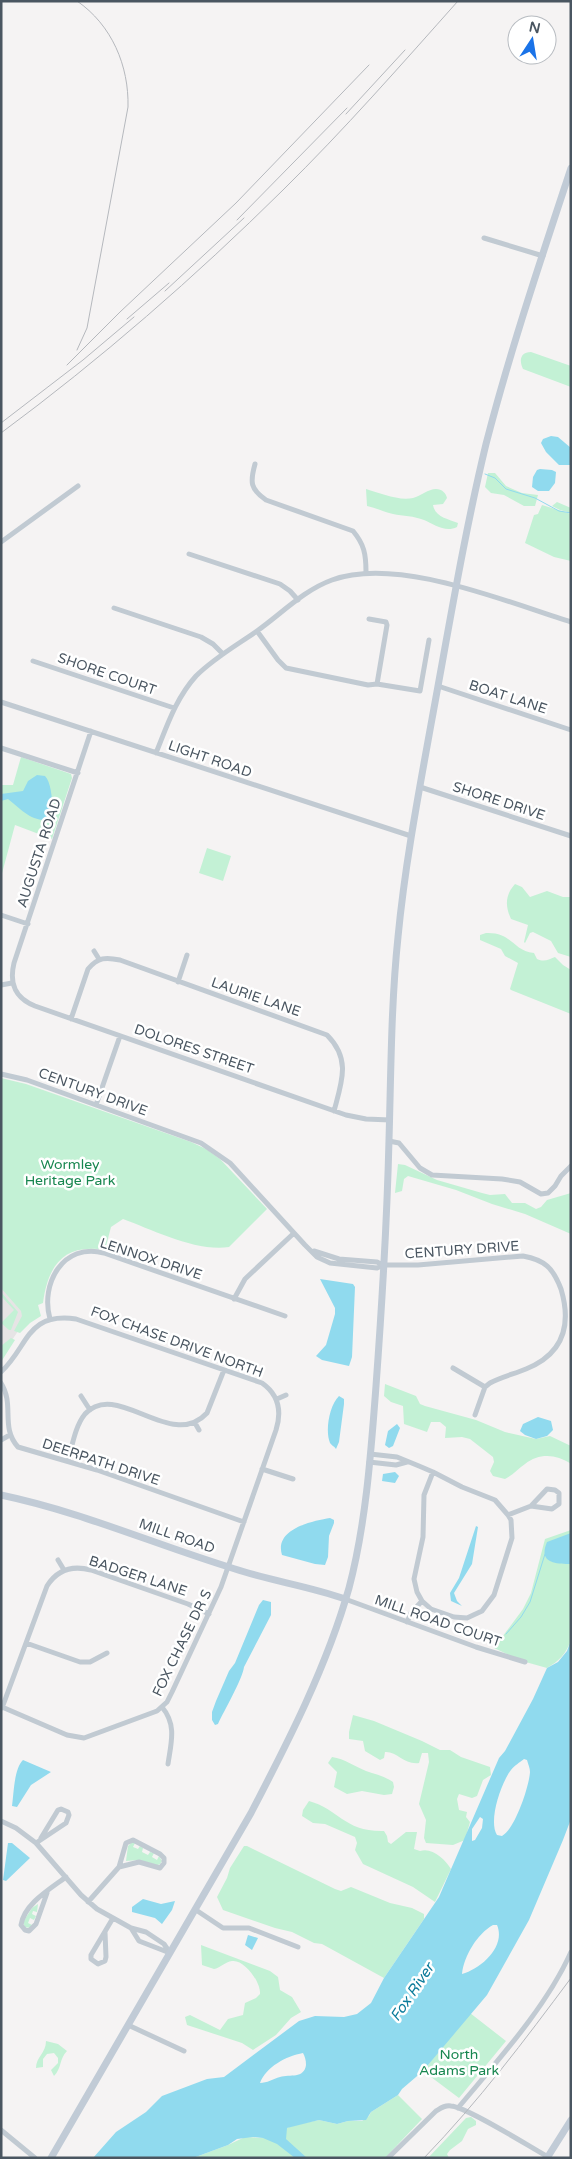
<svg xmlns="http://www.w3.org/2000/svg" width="572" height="2159" font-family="'Varela Round',sans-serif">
	<rect width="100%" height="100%" fill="#f5f3f3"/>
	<path fill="#e6e4e5" d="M1,1227L29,1321L18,1331L1,1357Z"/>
	<path fill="#c3f1d5" d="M531,352L571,366V387L523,369C519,361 520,352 531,352Z
		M488,473H495L506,486L522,493L538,495L535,506H524L504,495L491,493L485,487Z
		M366,489C380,493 398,501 413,498C421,496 428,489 436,489C442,489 446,493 447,498L443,504L433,505C435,517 448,519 458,523L457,527C445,533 434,524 424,520C414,516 403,516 393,514C384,512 376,508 367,506Z
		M557,502L571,508V513L560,510L552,506Z
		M542,505L571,514V561L554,557L525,543L534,515L538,514Z
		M21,757L71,774L72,778L52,839L15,825L1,877V785H13Z
		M207,848L231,856L223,881L199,873Z
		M515,884L522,887L530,897L547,891L563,897H571V957L558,953L551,941L533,932L530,933L525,943L524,942L528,925L511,919C505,906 505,895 515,884Z
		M486,933C513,932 512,951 534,953L537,959C544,962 548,960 555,957L563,965L571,970V1014L511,990L510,989L518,963L505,956L501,949L480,940V935Z
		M1,1078L26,1084L191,1142L206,1149L220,1159L267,1209L229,1247C196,1252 153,1230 123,1219L111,1227L105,1250C64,1243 48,1265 43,1303L38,1305L41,1316L30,1323L20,1333L14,1331L22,1316L21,1311L1,1288Z
		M398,1164L405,1165L437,1180L482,1193L490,1195L505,1194L512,1203H525L536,1209L541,1207L547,1200L571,1193V1234L525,1214L492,1204L456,1190L408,1176L404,1179L402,1191L395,1193Z
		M1,1292L18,1312L11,1330H9L1,1323L14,1310L1,1296Z
		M11,1338L15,1340L1,1362V1346Z
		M385,1384L416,1396L420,1404L425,1406L476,1420L505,1432L536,1439L550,1436L571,1446V1464C556,1454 539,1453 525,1464C518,1469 513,1475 505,1479L493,1476L490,1471L494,1462L493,1457L470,1439L462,1437L445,1438L446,1427L440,1422H431L427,1432L404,1424L403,1406L391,1402L384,1396Z
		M571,1530V1640C566,1654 559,1661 547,1668L522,1661L494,1648L523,1609L531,1593L545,1539Z
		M353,1715L374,1721L422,1741L440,1750H450L461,1757L490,1767L491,1775L483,1780L477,1796L472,1798L459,1794L457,1799L459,1810L467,1812L466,1817L470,1822L465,1840L453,1845L426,1843L424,1838L426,1820L419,1804L429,1762L428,1753H422L419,1763C404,1765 397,1751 385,1752L384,1758L380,1760L365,1751L363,1741L349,1739V1732Z
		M332,1757C345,1759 354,1766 366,1771C375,1774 384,1776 393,1782L394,1787L392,1794L384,1795L362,1791L347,1794L334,1787L337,1772L328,1763Z
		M309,1801C339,1809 344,1832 384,1831L387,1836L388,1842L391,1844L406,1832H417L414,1849L420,1851C432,1847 445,1859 451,1869L435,1902L413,1887L363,1864L355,1850L357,1843L355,1837L325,1824L313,1823L302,1816L303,1810Z
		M132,1842L135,1843L133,1847L138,1849L140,1846L143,1848L142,1852L148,1855L150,1852L154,1853L152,1857L157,1860L159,1856L162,1861L160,1864L156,1866L138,1860L126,1861L128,1846Z
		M244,1846H247L335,1889L341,1891L351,1887L390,1903L412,1908L424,1914V1919L384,1978L322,1944L314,1943L292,1932L275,1928L223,1910L217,1897L227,1878L230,1868Z
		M38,1904L37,1912L33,1911L32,1914L36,1916L34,1920L30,1918L28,1923L32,1925L30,1928L25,1927L23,1922L32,1908Z
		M201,1945L270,1971L278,1977L280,1990L292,1997L301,2012L291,2018L276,2035L253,2050L242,2043L187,2025L185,2017L190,2015L220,2030L228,2019L243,2015L245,2003L256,1998L260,1994C261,1982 244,1959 232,1961C225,1962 220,1968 214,1969L202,1965Z
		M470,2013L506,2041L459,2098L423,2071Z
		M46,2041L58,2044L67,2051C59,2059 62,2068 54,2076L51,2070L58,2063V2058L54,2053L47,2054L43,2059V2067L36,2068C36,2057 46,2053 46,2041Z
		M398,2095L422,2119L385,2158H193L228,2145L245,2137L263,2138L294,2125L319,2120L337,2124L348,2121H362L369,2116L371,2112Z
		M471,2117L476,2121V2125L468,2129L462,2141L450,2150L447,2154L449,2158H428L466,2118Z"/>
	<path fill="#90daee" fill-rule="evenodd" d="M551,436L558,437L571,448V465H559L546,452L541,443L543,439Z
		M540,469L552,470L556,472L555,483L549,491H538L532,487L533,477L537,470Z
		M37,775L45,776C52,783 53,806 52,816L47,820C30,821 20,808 8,799L1,801V794L23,791L28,781Z
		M320,1279L353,1284L355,1287L352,1357L349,1366L322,1360L316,1356L326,1345L335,1314V1308Z
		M339,1396L344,1399V1404L339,1442L336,1449C334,1446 331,1445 330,1443C325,1431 329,1406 339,1396Z
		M538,1417L551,1421L553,1430L547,1436L536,1439L525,1435L520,1431L523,1424Z
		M397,1424L400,1428L393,1446L389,1448L385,1445L388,1431Z
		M395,1472L399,1476L395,1483L382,1481L383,1474Z
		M330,1518L334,1520V1523L329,1536L328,1557L325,1565L315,1564L282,1555C274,1529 312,1521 330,1518Z
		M476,1526L478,1527L472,1564L454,1593L457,1601L462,1606L451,1601L450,1593L459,1578Z
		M571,1533V1564C555,1564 538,1563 547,1542Z
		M263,1600L271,1602V1615L244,1667C243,1678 224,1711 218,1724L215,1725L212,1720V1712L216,1701L229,1671L235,1663L259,1605Z
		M571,1640V1819L563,1840L529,1920L487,1995L423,2071L402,2089L398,2095L371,2112L366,2120L348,2121L337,2124L319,2120L287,2128L286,2139L307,2158H295L277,2144L263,2138L253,2137L237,2139L228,2145L193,2158H93L116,2132L146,2112L162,2096L207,2079L224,2077L299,2021L315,2016L344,2017L357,2014L371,2003L384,1978L439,1897L499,1758L505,1751L533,1699L547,1668L558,1662L567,1651ZM524,1759L527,1760C528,1764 530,1768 530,1772C529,1787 515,1829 502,1836L497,1835C488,1821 501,1783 511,1770C514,1766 520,1762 524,1759ZM480,1817L483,1819L482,1828L475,1840L472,1841V1829ZM493,1925H497C506,1946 482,1968 462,1974C464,1956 477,1934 493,1925ZM303,2053C305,2057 306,2060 306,2065C304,2079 290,2074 280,2077C273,2079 267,2083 260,2083C266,2067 286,2056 303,2053Z
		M23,1760L51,1772L31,1785L17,1807L12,1806C14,1792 14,1769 23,1760Z
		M8,1843H12L30,1858L6,1881L3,1880Z
		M143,1899L161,1904L175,1901L172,1910L162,1924L155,1918L132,1912V1907Z
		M248,1935L258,1938L252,1950L245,1945Z"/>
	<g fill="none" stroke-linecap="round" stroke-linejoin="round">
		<path stroke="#90daee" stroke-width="1" d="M485,474L495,478L506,489L535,498L559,511L571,513
			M506,1634L521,1617L530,1602L545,1554"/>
		<path stroke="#c1cad2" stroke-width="5" d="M484,238L543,256
			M255,464C250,482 250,489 266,500L353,531C364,544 366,554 366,572
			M1,542L78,486
			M189,554L280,584L290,591L298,600
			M114,608L201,637L213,644L223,654
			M257,631L278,660L286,668L368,685L377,684L387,625L386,622L369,619
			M33,661L174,708
			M377,684L420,691L429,640
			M438,686L571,730
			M1,702L411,836
			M91,731L14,963C9,984 15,998 35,1006L346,1115L366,1119L390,1120
			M1,748L78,773
			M156,753C167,726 176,698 196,676C214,658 237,645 257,631C281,614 304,590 332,580C398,556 506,602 571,622
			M420,787L571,836
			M1,915L28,924
			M94,951L99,959
			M178,982L187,955
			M1,985L12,983
			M71,1019L88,969C98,957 106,957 120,960L327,1035C351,1059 342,1081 334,1111
			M1,1074L27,1080L201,1143L230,1163L305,1245L317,1257L330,1263L377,1268L383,1265H418L523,1256C545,1260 553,1268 561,1289C572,1326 563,1354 526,1369C514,1374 501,1377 490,1383L485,1387L475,1415
			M96,1105L120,1036
			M389,1141L399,1143L420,1168L432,1175L502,1179L520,1182L541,1194L548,1193L555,1186L561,1176L571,1166
			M314,1251L339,1259L377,1262L383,1265
			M234,1299L245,1279L294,1233
			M50,1319C40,1284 63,1242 104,1253L285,1316
			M453,1368L485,1387
			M1,1372C29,1346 26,1312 76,1319L262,1383C279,1395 282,1411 276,1430L221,1587L172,1692L167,1702L157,1711L84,1738L67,1735L2,1707
			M1,1383C15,1405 0,1427 18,1447L97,1470L244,1522
			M81,1396L90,1410
			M277,1399L286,1395
			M195,1423L199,1430
			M1,1440L8,1436
			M370,1454L397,1457L419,1466L433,1472L462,1487L495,1500L508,1515L511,1520L512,1538L494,1595L482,1611L467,1618L454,1617L431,1609L422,1601L417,1592L414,1579L423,1537L424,1495L433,1472
			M68,1461C72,1447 75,1426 85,1414C117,1379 171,1452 207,1413L224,1370
			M369,1462L396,1465L407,1462
			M262,1469L293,1479
			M508,1515L531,1506L552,1509L559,1504V1493L555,1490L547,1489L531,1506
			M58,1560L64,1570
			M345,1599L476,1647L525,1662
			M407,1622L411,1613L422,1601
			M26,1643L80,1662H90L107,1653
			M162,1707C177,1725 171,1743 168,1764
			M2,1708L47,1586C57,1570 72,1565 91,1570L188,1604L209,1614
			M1,1821L16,1828L36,1843L81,1895L97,1909L131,1928L146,1932L164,1944L170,1953
			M36,1843L66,1823L69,1815L68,1812L61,1809L58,1810L41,1838
			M47,1893L36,1924L29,1931L25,1930L21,1925C24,1904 50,1889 66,1877
			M88,1902L119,1867L139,1862L160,1868L164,1863V1858L160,1854L133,1840L126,1843L119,1867
			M196,1910L223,1928H249L298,1947
			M131,1928L139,1941L170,1953
			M105,1932L106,1957L105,1961L98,1964L91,1959V1955L113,1918
			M128,2025L184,2051
			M458,2108C497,2061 546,2008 571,1952
			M1,2130L35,2158
			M388,2158L436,2111C441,2108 445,2105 451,2106C467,2107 530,2147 548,2157"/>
		<path stroke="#c1cbd6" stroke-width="7" d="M1,1495C82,1512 156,1545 235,1569C271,1581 309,1586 345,1599
			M51,2158L251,1813C288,1742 327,1666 349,1588C366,1524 371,1452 376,1386C382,1304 387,1222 389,1140C391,1072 391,1004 398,937C405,864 419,791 432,719C449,627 464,535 486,444C510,351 541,259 571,168
			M547,2158L571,2120"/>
		<path stroke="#b5b8bd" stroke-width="1" d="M346,114L405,50
			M237,220L347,108
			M165,291L244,218
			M127,319L169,283
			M77,350L87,328L128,107C129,66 112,25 77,1
			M67,365L120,312L236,203L369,65
			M1,423L83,360L134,317
			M1,433C101,359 195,277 283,190C344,130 401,65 458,1
			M424,2158C479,2101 524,2041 571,1978"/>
	</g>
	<g text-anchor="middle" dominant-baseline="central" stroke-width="5" stroke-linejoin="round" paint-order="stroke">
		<g font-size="14" fill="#4a5661" stroke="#fff">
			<text transform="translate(107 674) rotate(19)">SHORE COURT</text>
			<text transform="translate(508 697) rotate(18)">BOAT LANE</text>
			<text transform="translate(210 759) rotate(19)">LIGHT ROAD</text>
			<text transform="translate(499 801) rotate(18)">SHORE DRIVE</text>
			<text transform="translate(39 853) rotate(-72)">AUGUSTA ROAD</text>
			<text transform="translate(256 997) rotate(19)">LAURIE LANE</text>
			<text transform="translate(194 1049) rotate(19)">DOLORES STREET</text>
			<text transform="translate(93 1092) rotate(20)">CENTURY DRIVE</text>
			<text transform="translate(462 1250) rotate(-4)">CENTURY DRIVE</text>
			<text transform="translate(151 1259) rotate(18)">LENNOX DRIVE</text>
			<text transform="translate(177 1342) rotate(20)">FOX CHASE DRIVE NORTH</text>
			<text transform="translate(101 1462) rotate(18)">DEERPATH DRIVE</text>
			<text transform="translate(177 1536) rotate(19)">MILL ROAD</text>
			<text transform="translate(138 1576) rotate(18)">BADGER LANE</text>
			<text transform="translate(438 1621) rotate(19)">MILL ROAD COURT</text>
			<text transform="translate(182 1643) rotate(-64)">FOX CHASE DR S</text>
		</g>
		<g font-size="14" fill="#17864f" stroke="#fff">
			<text x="70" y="1164">Wormley<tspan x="70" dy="16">Heritage Park</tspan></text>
			<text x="459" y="2054">North<tspan x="459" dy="16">Adams Park</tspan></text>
		</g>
		<g font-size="15" font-style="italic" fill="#0c7c9b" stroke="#fff">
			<text transform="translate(412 1992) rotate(-56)">Fox River</text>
		</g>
	</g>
	<rect width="572" height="2159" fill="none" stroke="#4a5661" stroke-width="5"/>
	<g transform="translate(532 40) rotate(12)"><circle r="24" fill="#ffffff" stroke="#b7bbc0"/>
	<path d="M0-4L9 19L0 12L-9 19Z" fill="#1a73e8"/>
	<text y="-8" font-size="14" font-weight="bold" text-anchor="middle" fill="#4a5661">N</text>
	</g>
</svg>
